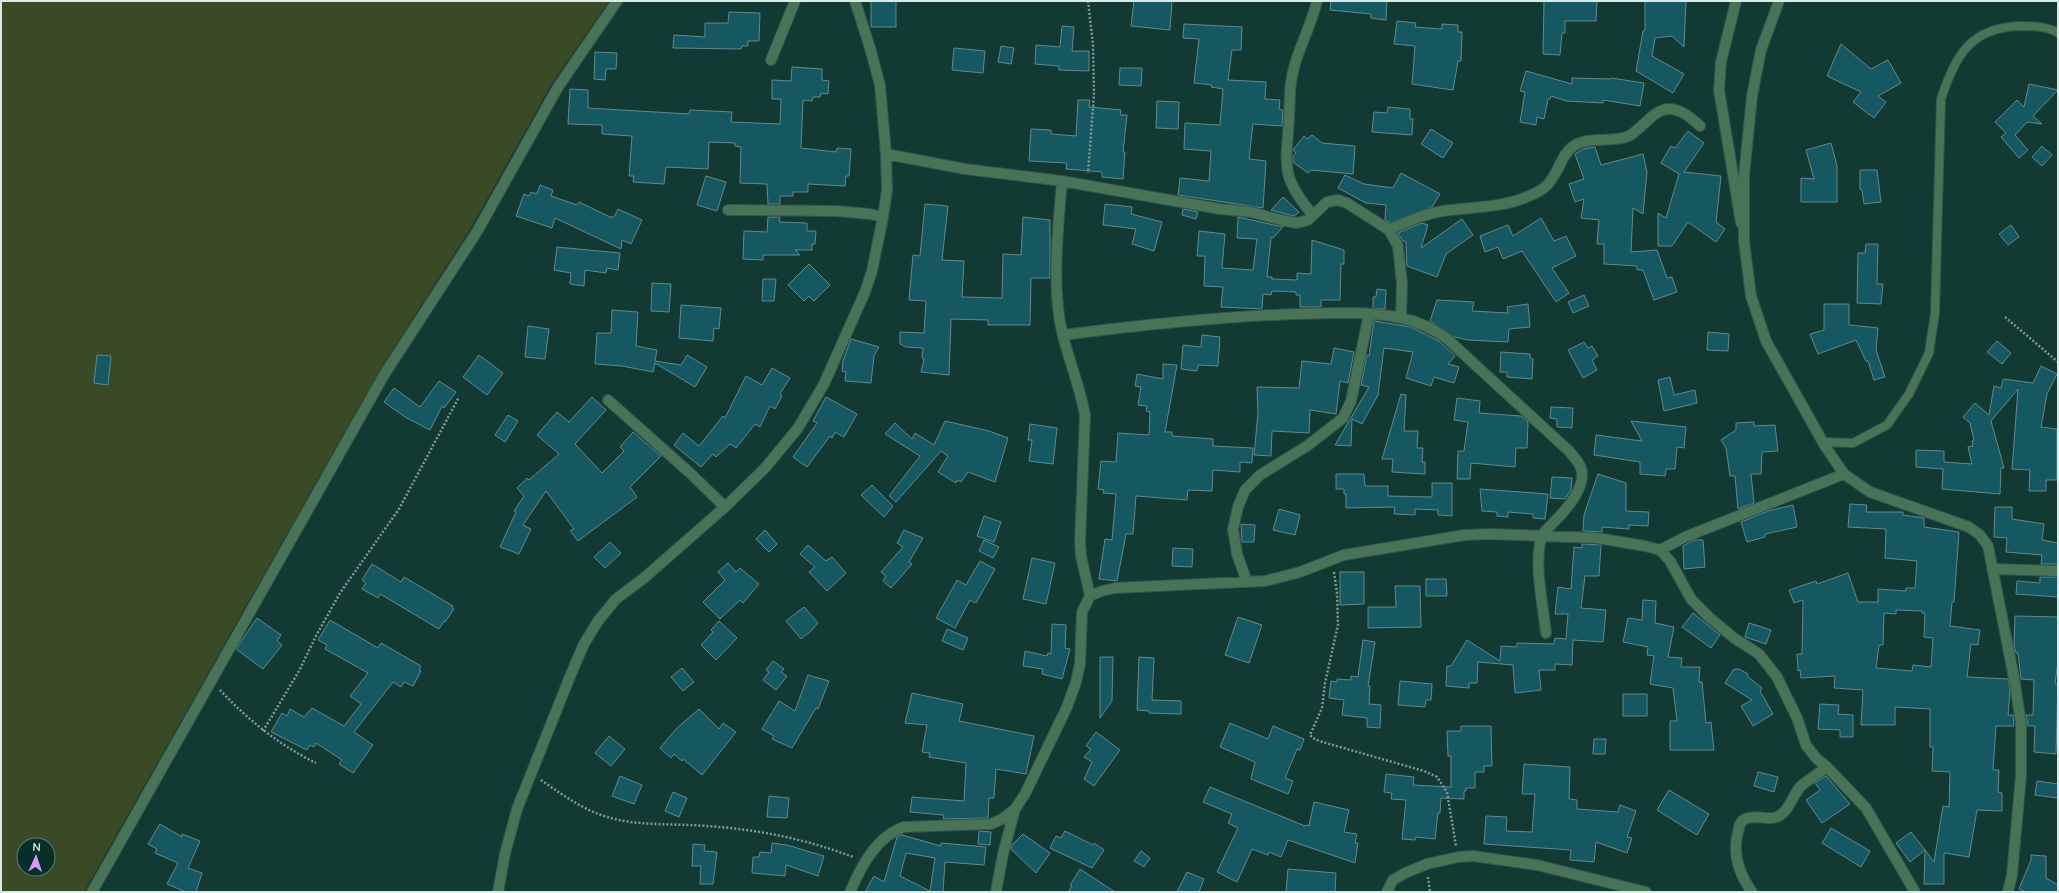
<svg xmlns="http://www.w3.org/2000/svg" width="2059" height="893" font-family="Mulish,sans-serif">
	<rect width="100%" height="100%" fill="#133933"/>
	<path fill="#3b4a26" fill-rule="evenodd" d="M1,1H609L552,83L472,226L379,371L84,892H1ZM24,845H48V869H24Z"/>
	<path fill="#165861" stroke="#62898f" fill-rule="evenodd" d="M871,1H896V27H871Z
		M1134,1H1172L1170,30L1131,26Z
		M1331,1H1387L1386,20L1371,18V14L1330,10Z
		M1544,1H1597L1596,21H1565V33H1562L1560,55L1543,54Z
		M1645,1H1686L1684,47L1672,36L1655,38L1652,56L1684,74L1673,93L1636,71L1643,31L1645,30Z
		M729,12L760,13L759,41H748V46H742L741,49L673,48L674,35L705,37V23H728Z
		M1397,21L1416,23L1415,27L1442,29V24L1458,25V32H1462L1461,61H1458L1453,90L1412,84L1415,46L1394,44Z
		M1184,24L1242,27L1241,50H1232L1228,80L1266,82L1265,99L1280,100L1279,109L1283,110L1282,126L1253,124L1249,159L1266,161L1263,208L1178,195L1180,178L1209,181L1211,151L1184,149L1185,123L1220,125L1223,89L1211,87L1212,85L1194,83L1199,39L1183,38Z
		M1062,26L1074,27L1072,51H1089V71L1059,70V66L1035,64L1036,45L1060,47Z
		M1841,44L1871,69L1888,60L1901,83L1878,96L1886,102L1874,118L1853,102L1861,92L1827,76Z
		M1001,46L1014,48L1011,64L998,62Z
		M954,48L985,51L983,73L952,70Z
		M595,52L617,53L616,69H606L605,80L594,79Z
		M792,67L822,69V80L829,81L828,94L821,93L820,97H813L812,101L803,100L801,148L836,152L837,148L851,149L849,176H846L845,186L808,184V192H793V196H780V204H768L767,184L740,183L741,147L735,146V143L709,142L708,169L666,167L664,184L633,182L634,176H629L632,136L602,134V125L568,124L570,89L588,90V108L689,114L690,110L732,112L731,122L780,124L781,99H772V80L791,81Z
		M1120,68H1142L1141,86L1119,85Z
		M1526,71L1572,84V78L1610,79L1611,78L1644,83L1640,106L1603,100V103L1566,101L1551,96L1550,99H1548L1544,119L1537,117L1536,125L1520,122L1525,92L1520,91Z
		M2029,84L2058,90L2033,116L2042,124L2027,122L2015,135L2028,150L2019,158L2001,137L2006,133L1995,122L2017,100L2024,107Z
		M1078,100H1090L1089,107L1121,110L1120,115H1127L1123,152H1125L1123,179L1102,177V172L1066,169L1067,163L1029,161L1031,129L1051,130V134L1076,136Z
		M1157,101L1179,102L1178,129L1156,128Z
		M1388,107L1410,109V119H1413L1412,135L1372,132L1374,112L1387,113Z
		M1431,129L1453,143L1443,158L1421,144Z
		M1688,131L1704,143L1684,172L1721,176L1716,222L1725,229L1716,242L1688,222L1672,246H1658V213L1666,218L1679,174L1661,163L1671,146L1675,148Z
		M1312,135L1322,143L1355,146L1353,174L1311,170L1308,173L1293,162V156L1296,153L1293,150L1304,136L1307,139Z
		M1831,143L1837,166V202H1801V178L1814,179L1806,150Z
		M2042,146L2052,155L2042,166L2032,157Z
		M1595,147L1601,165L1643,154L1647,172L1643,214L1633,208L1631,252L1657,250L1667,278L1672,277L1677,292L1654,300L1643,270H1637V266L1604,264V244H1597L1599,220L1581,218L1584,199L1575,202L1569,184L1584,179L1575,154L1583,149Z
		M1860,170H1877L1881,202L1864,204L1862,190L1860,189Z
		M1401,173L1440,194L1432,207L1390,223L1385,220L1386,205L1366,203L1338,188L1345,175L1364,184L1393,188Z
		M706,176L726,182L717,211L697,205Z
		M540,185L553,190L551,196L577,205L579,202L610,217H614L618,209L642,220L631,244L622,240L621,249L555,218L552,228L516,216L524,194L529,196L531,192L537,194Z
		M1283,197L1299,212L1294,216L1271,210Z
		M925,204L948,206L942,260L964,261L962,297L1002,298L1003,254L1021,255L1023,217L1050,220V278H1031L1030,325H988V320L951,319L949,375L921,372L924,359L922,358L923,348L906,347L900,344V332L924,333L926,301L909,300L913,255L920,256Z
		M1105,204L1132,207L1131,214L1162,222L1154,251L1132,244L1136,229L1103,225Z
		M1183,209L1198,212L1196,219L1182,215Z
		M768,217H780L779,222L807,223V231H816L815,244H812V250H795L800,255H763V260L743,259L744,231L767,232Z
		M1238,217L1283,227L1273,238L1271,237L1267,277H1272V279L1297,280V273L1311,274L1312,240L1344,250V264H1341L1340,300H1321V307H1300V295H1296V292L1272,291L1271,295L1263,294L1262,309L1221,307L1223,287L1204,286L1205,256H1197L1199,231L1225,234L1222,268L1253,270L1257,239L1237,238Z
		M1541,218L1554,241L1566,236L1576,256L1552,268L1569,293L1556,302L1522,251L1503,259L1498,247L1485,252L1480,236L1508,225L1513,236Z
		M1462,219L1473,235L1446,254L1437,277L1407,266L1406,242L1403,241L1398,233L1422,223L1428,225L1421,248Z
		M2011,225L2019,237L2008,245L1999,234Z
		M1866,244H1878L1877,284H1883L1881,304L1857,303L1858,253H1865Z
		M557,247L620,253L618,270L607,268L606,273L585,270L584,286L570,284L571,273L554,270Z
		M809,264L830,285L814,301L809,296L804,301L788,285Z
		M763,279H776L774,301H762Z
		M652,283L671,284L669,312L651,311Z
		M1377,289L1386,290L1385,309L1373,308V297H1376Z
		M1584,295L1589,306L1573,313L1568,302Z
		M1437,300L1474,302L1472,311L1508,313L1507,307L1528,304L1530,327L1509,329L1508,342L1468,340L1454,337L1430,321Z
		M1824,304H1849V325L1878,328L1876,350L1885,377L1874,380L1868,361H1866L1856,340L1818,354L1810,334L1824,330Z
		M681,305L721,308L719,329L714,328L713,341L679,338Z
		M612,310L638,312L636,346L657,350L655,361L681,365L687,355L707,367L695,387L655,363L653,372L622,366L595,364L597,333H611Z
		M1374,321L1411,327L1439,341L1455,356L1448,364L1459,367L1454,383L1434,377L1431,386L1406,378L1413,352L1384,348L1378,395L1362,424L1352,419L1351,446L1335,445L1369,387L1361,385L1367,355L1369,356Z
		M528,326L549,329L545,359L525,357Z
		M1708,332L1729,334L1728,351L1707,350Z
		M1202,335L1220,337L1218,366L1198,365L1197,371L1181,369L1183,345L1201,347Z
		M851,339L879,347L874,356L871,383L845,381L846,372L842,371L843,361Z
		M1997,341L2011,353L2002,364L1987,352Z
		M1584,342L1588,348L1592,346L1598,356L1592,360L1597,370L1583,378L1568,350Z
		M1334,348L1354,352L1348,383L1340,381L1336,414L1310,410L1309,433L1272,431L1271,456L1254,455L1258,413L1257,387L1299,388L1302,361L1331,364Z
		M1501,352L1530,354V358L1533,359L1532,379L1507,377V372H1500Z
		M97,355L111,356L108,385L94,383Z
		M479,355L503,373L487,395L463,377Z
		M1163,364L1177,365L1165,432H1172V436L1213,439V446L1253,448L1252,463L1240,462V472L1213,470L1212,491L1188,490L1187,500L1136,496L1133,534H1126L1117,581L1099,579L1105,539L1112,540L1116,494L1103,493L1104,490L1098,489L1101,461L1116,462L1118,433L1149,435L1150,412L1146,411L1147,406L1138,405L1141,387L1135,386L1137,374L1163,379Z
		M2041,366L2057,374L2047,394L2041,427L2057,429V480H2046V491H2029L2030,470L2012,469L2018,389L1991,421L2004,468H2001L2000,494L1942,489L1943,469L1916,467V450L1944,451V462L1972,464L1968,447L1973,446L1972,441L1974,440L1970,423L1963,417L1975,403L1989,415L1994,386L2001,388L2003,379L2033,383Z
		M772,368L790,378L780,394L782,396L775,409L770,406L760,427L755,424L736,448L730,444L716,457L713,454L701,467L674,445L683,433L699,446L723,416L725,418L746,376L762,385Z
		M1670,377L1674,395L1695,390L1697,403L1664,411L1658,380Z
		M439,381L456,392L444,408L442,406L430,430L405,417L384,402L394,388L420,407Z
		M1401,394L1406,395L1404,431H1418L1417,448H1423L1422,462H1425V474L1392,472L1393,459H1382Z
		M592,397L606,410L575,444L602,473L624,451L620,447L633,432L661,456L630,487L637,497L578,541L570,531L574,529L546,491L523,525L531,529L519,554L500,547L516,512L514,511L524,496L517,488L527,478L529,480L559,454L537,435L557,412L569,422Z
		M826,397L857,414L844,437L835,432L832,438L830,436L807,467L793,457L817,423L813,421Z
		M1457,398L1480,401L1479,413L1521,416L1528,422L1527,448H1516L1515,467L1471,463L1470,479H1457L1458,451H1464L1468,422L1454,420Z
		M1551,407L1573,408L1572,428L1557,427V419L1550,418Z
		M508,415L518,421L505,442L495,435Z
		M945,421L989,431L1008,438L995,482L968,472L961,482L957,480L956,483L938,472L948,456L941,451L896,502L889,496L920,456L885,434L895,423L912,439L915,433L934,445Z
		M1631,421L1686,427L1684,448L1677,447L1675,469H1666L1665,476L1640,474V462L1594,455L1596,435L1642,441Z
		M1754,422V426L1775,425L1778,451L1762,452L1761,474H1751L1754,503L1738,509L1735,476H1730L1726,448L1721,440L1736,430V423Z
		M1030,424L1057,428L1053,464L1029,461L1032,440H1028Z
		M1336,474H1364L1365,486H1388V496L1432,497V483H1452V516L1438,515V510L1415,509V515L1394,514L1395,507L1346,508V494H1344V489H1336Z
		M1598,474L1626,483V511L1649,512L1648,526L1629,525V529L1602,527V532L1583,531L1584,515Z
		M1552,477L1572,478L1571,490L1565,499L1550,498Z
		M872,485L893,506L884,517L861,495Z
		M1480,489L1548,494L1545,519L1533,518V514L1508,512V517L1497,516V512L1482,511Z
		M1850,504L1867,505L1866,512H1903V515L1924,518V527L1959,532L1954,602H1952L1950,626L1980,630L1978,645L1971,644L1967,677L2008,679L2010,691L2008,715H2013L2014,726H1996L1993,770H1999L1998,792L2002,793V811L1977,810L1969,857L1944,853V884H1924L1925,850L1934,862L1943,806L1949,807L1950,772L1932,771L1933,747H1930V709L1895,707V725H1861L1863,690L1834,688L1835,676L1801,678L1800,670L1798,671L1797,654H1802L1803,600L1794,603L1789,590L1816,581L1817,584L1848,573L1858,602H1878V589L1906,591V588H1915L1917,561L1885,558L1886,529L1848,527ZM1896,610L1922,611V613H1925L1924,637L1933,638L1931,667L1913,665L1912,671L1876,668L1879,645H1883L1884,613L1896,614Z
		M1793,505L1797,527L1765,534V537L1747,542L1741,522L1768,511Z
		M1995,507H2012V519L2044,524L2042,540L2058,543V564H2041L2042,555L2006,552L2007,538L1994,537Z
		M1279,509L1300,515L1295,535L1273,530Z
		M984,516L1001,522L994,542L977,536Z
		M1241,524L1255,525L1254,542H1242Z
		M765,530L777,544L769,552L756,539Z
		M904,530L923,538L909,562L912,564L891,588L883,581L886,576L881,572L903,547L897,543Z
		M984,540L999,547L993,558L979,551Z
		M1694,540H1703L1705,567L1684,569L1683,546Z
		M610,542L621,553L605,568L594,557Z
		M1582,544L1601,545L1599,576H1585L1581,608L1606,610L1603,642L1573,640L1572,665L1555,664V670H1539L1541,690L1515,693L1513,665L1478,662L1477,683H1469V688L1446,686L1447,666H1451L1467,640L1500,661L1501,646L1517,647V643L1554,644L1555,638L1566,639L1568,614H1555L1558,587L1571,589L1574,547L1582,548Z
		M808,545L826,561L832,557L846,573L827,591L809,572L815,567L800,554Z
		M1173,548L1193,549L1192,567L1172,566Z
		M1032,558L1055,563L1046,604L1023,599Z
		M980,561L995,569L976,603L970,600L955,628L936,618L957,580L966,585Z
		M728,563L736,572L740,568L759,584L743,603L740,600L720,619L703,602L725,580L718,572Z
		M372,564L401,582L404,577L453,606L452,608L454,609L445,622L444,621L439,629L380,594L378,598L362,589L366,583L362,580Z
		M1340,572H1364V604L1340,605Z
		M2040,577H2058V597L2016,594L2017,581L2040,583Z
		M1426,579H1446L1447,596H1426Z
		M1395,586H1420L1421,627L1368,628V607H1396Z
		M1643,600L1656,601L1655,623L1674,627L1668,657L1682,658L1681,667H1700L1699,682H1702L1706,723L1711,722L1714,750H1670V721H1677L1673,688L1650,684L1654,656L1647,655L1648,647L1623,642L1628,618L1642,620Z
		M804,607L818,623L811,631L801,639L786,621Z
		M1693,613L1720,635L1711,648L1682,627Z
		M2015,616L2058,617V661L2055,684H2058L2056,754L2034,752L2035,726H2028L2026,715H2033L2034,680L2021,679L2018,653H2016L2014,645Z
		M1238,617L1262,625L1249,663L1225,655Z
		M257,618L281,635L277,641L282,645L263,669L236,649Z
		M330,620L378,648L381,643L421,666L419,670L421,671L413,686L404,682L401,687L393,682L354,732L373,745L353,773L339,764L342,760L316,743L314,747L310,745L307,750L271,732L282,713L287,716L290,709L304,717L312,708L344,726L361,704L350,696L368,673L325,649L327,645L318,640Z
		M719,621L737,638L716,660L701,645L713,632L711,630Z
		M1749,623L1771,630L1766,644L1745,637Z
		M1052,624L1066,625L1065,648L1070,649L1062,679L1042,674L1043,669L1023,666L1025,651L1047,656L1048,653L1051,654Z
		M947,629L968,638L963,650L942,641Z
		M1363,640L1375,642L1368,686H1370L1369,704L1381,705L1380,728L1367,727V718L1342,715L1344,700L1329,698L1331,681L1337,682V679L1351,680V676L1358,677Z
		M1100,657H1113L1112,701L1100,718Z
		M1139,657L1154,658L1152,700L1181,701V714L1149,713V711L1137,710Z
		M773,661L784,669L781,672L787,676L776,690L763,680L769,672L766,670Z
		M682,668L694,682L683,691L671,677Z
		M1734,669H1739L1748,674L1747,676L1762,688L1760,691L1773,714L1753,726L1741,706L1752,700L1725,683Z
		M808,675L829,681L818,709L816,708L792,748L772,739L774,736L762,729L779,701L795,711Z
		M1400,681L1432,684L1431,700H1426L1425,707L1398,705Z
		M912,693L963,704L959,721L1034,736L1026,774L996,769L994,798H989L988,818L943,819L944,815L910,812L912,797L964,801L966,763L929,757L930,753L922,752L927,725L905,723Z
		M1623,694H1647V716H1623Z
		M1820,704L1839,705L1838,714L1853,715V737H1840V730L1818,729Z
		M699,709L719,729L723,723L736,732L702,775L683,759L682,761L674,754L671,758L660,748L676,729Z
		M1230,723L1268,739L1273,726L1304,739L1300,750L1297,749L1285,778L1293,781L1288,794L1251,779L1255,762L1220,747Z
		M1461,726H1491L1492,766H1484V772H1475V788H1466V791H1464V799L1441,798L1440,813H1438L1435,839L1416,837L1415,840L1402,839L1406,800L1391,799L1392,793L1384,792L1386,774L1414,777L1413,785L1451,787V756H1448L1447,731H1461Z
		M1096,732L1120,750L1094,786L1084,779L1092,762L1084,757L1091,749L1086,746Z
		M609,736L625,749L611,766L595,753Z
		M1594,739H1606L1605,754H1593Z
		M1524,764L1570,767L1569,799L1577,800V809L1618,812L1620,805L1636,811L1627,837L1632,838L1627,853L1596,842L1594,862L1570,860L1571,850L1484,844L1486,816L1507,817L1506,831L1532,832L1535,794H1522Z
		M1758,772L1778,777L1774,792L1754,786Z
		M620,776L642,785L634,804L612,796Z
		M1826,776L1850,804L1822,823L1806,800L1820,790L1815,783Z
		M2037,781L2058,784V798L2035,795Z
		M1210,787L1305,826L1306,825L1309,826L1314,802L1349,810L1344,832L1357,834L1355,843H1358L1355,863L1288,840L1281,857L1269,852L1268,855L1252,849L1237,882L1217,872L1238,828L1228,823L1232,814L1203,802Z
		M1669,790L1709,814L1697,835L1657,810Z
		M673,792L687,798L679,817L665,811Z
		M769,796L789,798L787,818L767,817Z
		M160,824L182,837V834L200,841L188,868L202,873L196,892H186L167,884L178,863L155,853L157,849L148,844Z
		M1831,828L1870,851L1861,867L1822,843Z
		M979,831L991,832L990,845L978,844Z
		M1065,831L1093,845L1094,843L1104,850L1092,868L1050,848L1056,836L1061,838Z
		M1911,832L1925,850L1910,862L1896,843Z
		M1023,834L1050,853L1036,873L1011,849L1012,845Z
		M902,835L941,846V843L986,847L984,865L945,862L943,892H865L874,876L884,882L897,837ZM906,853L935,858L930,891L900,876Z
		M772,843L787,845L824,856L818,876L786,865L785,876L752,873L753,857H759L760,852L771,853Z
		M693,844L705,845L704,851L717,852L713,884H700L701,866H692Z
		M1141,851L1150,858L1144,867L1134,861Z
		M2031,855L2046,856V878L2058,885V892H2026L2019,889L2031,860Z
		M1080,869L1115,892H1068L1072,886L1070,885Z
		M1288,869L1336,873L1335,892H1286Z
		M1187,872L1204,879L1199,892H1177Z"/>
	<g fill="none" stroke-linecap="round" stroke-linejoin="round">
		<g stroke="#325550" stroke-width="10">
			<path id="service" d="M1823,442L1853,443L1887,425L1909,394L1929,353L1935,313L1941,99C1955,56 1970,28 2019,26C2032,26 2047,26 2058,33"/>
		</g>
		<g stroke="#325550" stroke-width="12">
			<path id="minor" d="M1736,1L1721,62L1719,90L1741,223
				M771,60L795,1
				M886,154L965,169L1062,181L1220,209L1251,212L1281,220L1297,223L1308,220L1327,202L1338,200L1347,203L1389,230L1398,246L1402,284L1401,318
				M1062,181C1058,228 1051,290 1063,336C1070,363 1080,388 1085,415L1080,542L1081,556L1090,596
				M728,210L836,211L870,214L883,217
				M1313,215C1280,176 1286,167 1289,119C1290,100 1289,82 1295,64C1301,43 1312,23 1317,1
				M1389,230C1407,222 1423,214 1443,211C1470,207 1498,208 1524,198C1531,195 1540,192 1545,187C1559,176 1560,154 1575,145C1591,136 1613,143 1629,136C1642,129 1654,109 1669,109C1682,109 1692,119 1700,126
				M1063,335C1140,325 1217,317 1295,314C1330,313 1367,311 1401,318C1418,321 1431,328 1445,337L1569,451C1574,457 1581,464 1582,472C1584,490 1566,510 1554,522C1550,527 1542,532 1541,538C1534,567 1543,604 1546,633
				M608,400L690,473L725,507
				M1660,550L1685,537L1844,474
				M1992,569L2058,571
				M1247,582L1237,554L1233,529L1238,507L1245,490L1260,475L1307,446L1343,418L1351,401L1369,314
				M92,892L384,375L478,230L558,87L617,1
				M498,892L505,854L517,809L571,674L584,644L598,621L616,599L644,578L725,507L765,468L798,428L824,384L865,292L872,271L883,217L887,190L886,154L880,85L870,48L855,1
				M850,892C861,866 877,836 904,827L991,824L1002,819L1015,809L1025,794L1067,707L1076,682L1080,664L1082,612L1090,596L1102,591L1115,588L1265,581L1300,572L1344,555L1465,535L1489,534L1597,538L1645,546L1660,550L1670,561L1691,599L1710,618L1734,638L1759,654L1777,677L1797,718L1806,745L1817,759L1827,767L1866,808L1915,892
				M996,892L1003,854L1015,809
				M1387,892L1393,880L1405,873L1427,864L1458,857L1473,856L1537,865L1646,892
				M1752,892C1739,874 1732,854 1738,832C1739,827 1740,821 1745,819C1758,813 1772,824 1783,813C1791,806 1794,792 1802,785C1810,779 1819,773 1827,767"/>
		</g>
		<g stroke="#325550" stroke-width="12">
			<path id="tertiary" d="M1779,1L1761,50L1752,96L1744,176V241L1751,296L1766,341L1825,446L1844,474L1870,492L1969,527L1980,535L1988,546L2014,678L2021,723V776L2012,875L2008,892"/>
		</g>
		<path stroke="#7e9a95" stroke-width="2.5" stroke-dasharray="2 2" stroke-linecap="butt" d="M1088,1L1093,45L1094,95L1088,173
			M2005,317L2058,362
			M1334,572L1337,593L1338,625L1325,683L1322,708L1310,735L1313,738L1319,741L1424,771L1437,777L1447,792L1456,846
			M220,690C248,720 279,745 316,763
			M263,731L299,671L317,634L340,593L399,509L459,397
			M541,780C560,793 579,807 601,815C635,827 670,823 706,826C756,829 806,839 853,857
			M1428,877L1430,892"/>
		<use href="#service" stroke="#497357" stroke-width="8"/>
		<use href="#minor" stroke="#497357" stroke-width="10"/>
		<use href="#tertiary" stroke="#497357" stroke-width="10"/>
	</g>
	<rect width="2059" height="893" fill="none" stroke="#d7ebe7" stroke-width="4"/>
	<g transform="translate(36 857) rotate(3)"><circle r="19" fill="#072f29" stroke="#5a7a75"/>
	<path d="M0-3L7 15L0 10L-7 15Z" fill="#d99af7"/>
	<text y="-6" font-size="11" font-weight="bold" text-anchor="middle" fill="#d7ebe7">N</text>
	</g>
</svg>
